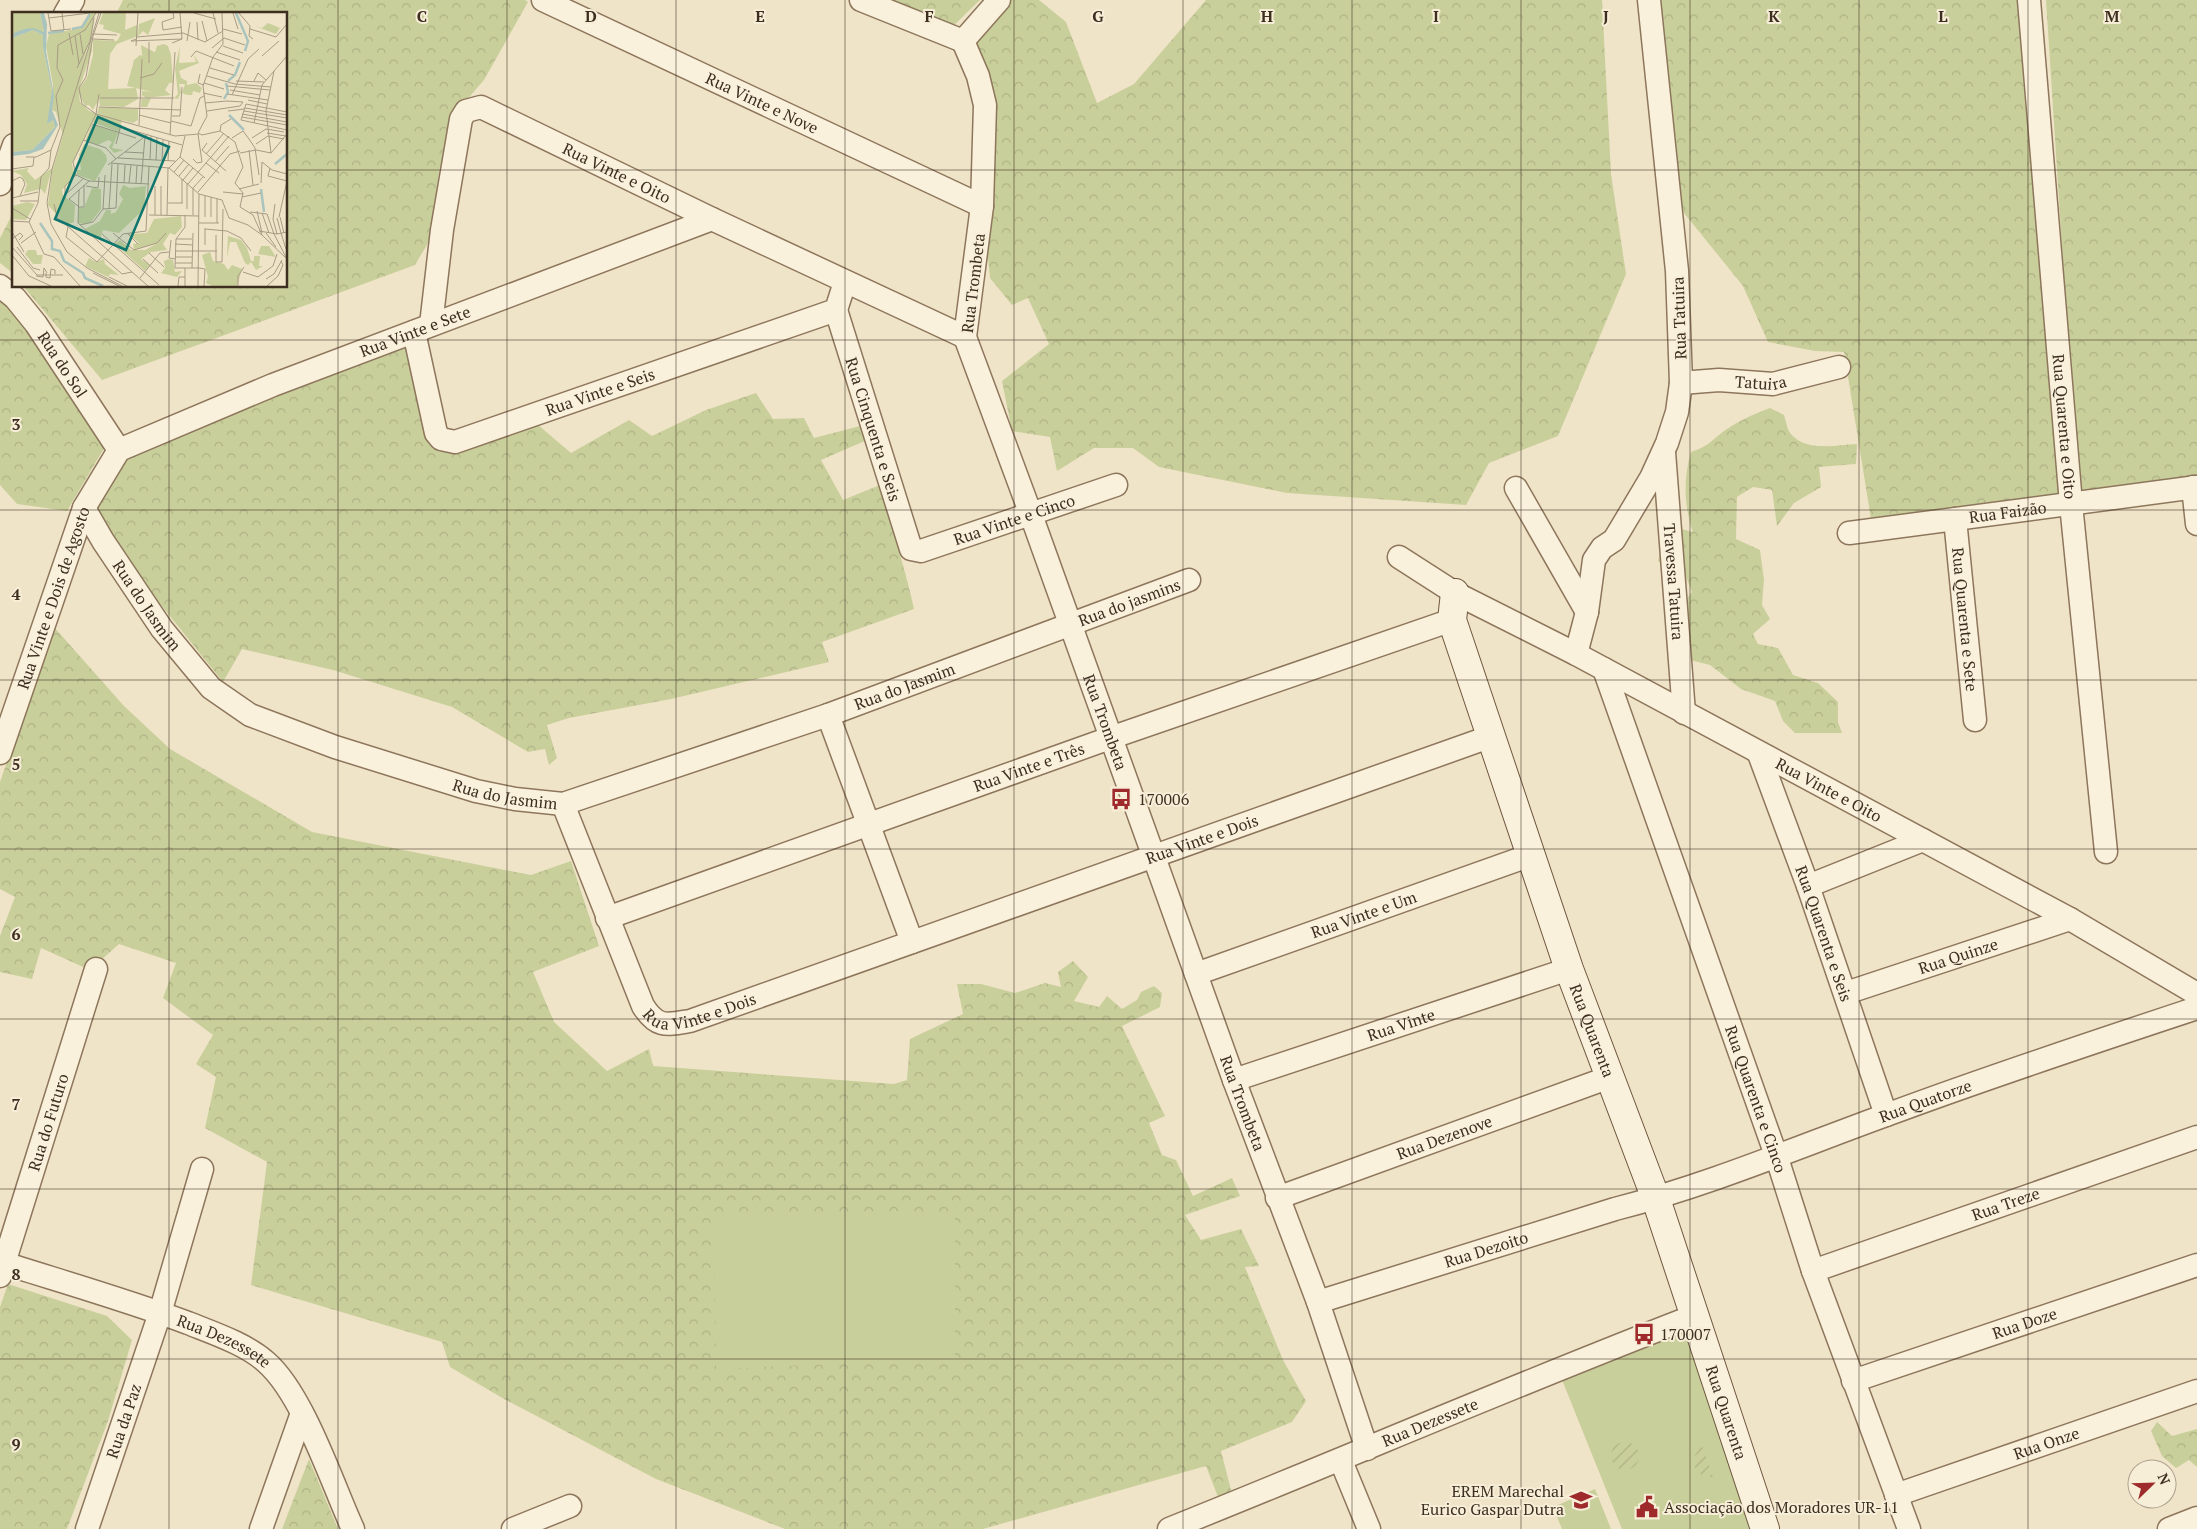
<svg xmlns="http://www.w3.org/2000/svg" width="2197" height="1529" font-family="'PT Serif',serif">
	<defs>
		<pattern id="forest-crowns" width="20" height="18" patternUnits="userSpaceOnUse" patternTransform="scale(1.25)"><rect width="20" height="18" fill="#c9cf9b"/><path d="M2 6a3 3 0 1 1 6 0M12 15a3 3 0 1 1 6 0" fill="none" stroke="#aeb285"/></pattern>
		<pattern id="garden-furrows" width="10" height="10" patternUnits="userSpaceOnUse" patternTransform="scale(1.25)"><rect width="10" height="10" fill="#c9cf9b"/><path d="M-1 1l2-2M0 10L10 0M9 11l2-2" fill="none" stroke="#aeb285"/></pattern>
	</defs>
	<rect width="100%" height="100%" fill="#f0e4c8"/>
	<path fill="url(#forest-crowns)" d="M123,0H525L528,2L484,80L458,110L439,171L431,238L415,265L102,380L23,286H286V14H116Z
		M892,0H980L949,30Z
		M1009,0H1039L1066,22L1097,103L1134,84L1206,0H1602L1611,174L1626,274L1558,436L1489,463L1466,505L1287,493L1159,467L1133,448H1094L1057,471L1050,437L1012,431L1002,381L1049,344L1028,298L1012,305L990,278L967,41Z
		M1661,0H2019L2060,495L1871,519L1844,352L1815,351L1768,342L1743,286L1680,208Z
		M2046,0H2197V476L2078,494Z
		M14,211V274L0,263V238Z
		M0,300L15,313L106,445L67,511L17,504L0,485Z
		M412,340L432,437L439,452L454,450L537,424L571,453L629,420L652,436L706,410L756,393L773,419L804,418L814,438L860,426L867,440L821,460L843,500L880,485C891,527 905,567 914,609L822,642L829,662L671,699L569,718L547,725L557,758L549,765L545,749L528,752L452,707L333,670L242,649L223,682L132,569L97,507L124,459Z
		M1770,408L1784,415C1786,421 1787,430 1791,434C1806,452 1836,445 1857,444L1856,464L1819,467L1821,487L1794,503L1777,526L1772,490L1753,487L1737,497L1736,539L1760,550L1764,580L1762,605L1770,619L1753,634L1758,644L1778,648L1793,675L1818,683L1838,702V722L1842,733H1795L1783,721L1775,701L1741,689L1710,665L1682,658L1676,613L1692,592L1686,577L1671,571L1658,561L1666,525L1693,532C1684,507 1683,478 1691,452C1707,447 1711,441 1724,431C1738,421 1754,414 1770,408Z
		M54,627L124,706L170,749L312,832L531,875L571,861L599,946L533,972L554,1022L607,1071L649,1049L653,1066L894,1084L907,1080L910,1039L963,1014L957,984H981L1015,993L1045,983L1061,987L1058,972L1073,961L1088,977L1074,1001L1099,1007L1107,996L1122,1009L1137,1000L1141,992L1154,986L1162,993L1160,1007L1122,1026L1165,1116L1149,1123L1162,1155L1176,1160L1193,1196L1232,1178L1240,1196L1185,1215L1201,1240L1241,1229L1259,1266L1245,1267L1283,1360L1306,1401L1292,1422L1221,1451L1232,1494L1218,1497L1206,1466L983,1529H785L656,1479L504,1399L450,1367L442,1342L251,1285L267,1162L205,1128L216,1077L196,1064L213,1035L163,998L176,963L119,944L90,970L41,948L32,979L0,972V936L15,897L0,889V782Z
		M8,1284L107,1316L132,1340L108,1421L67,1529H0V1307Z
		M2157,1422L2172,1436L2197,1429V1467L2189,1460L2176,1468L2162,1456L2151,1431Z
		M309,1459L338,1529H282Z"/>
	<path fill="#c9cf9b" d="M955,1212V1359L716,1369L714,1217Z
		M1686,1330L1734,1482L1758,1529H1622L1558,1370Z
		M1595,1489L1611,1529H1562L1553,1507Z"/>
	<path fill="url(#garden-furrows)" d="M1611 1456a14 14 0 1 1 28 0a14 14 0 1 1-28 0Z
		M1702,1446L1713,1477L1703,1476L1695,1470V1455Z"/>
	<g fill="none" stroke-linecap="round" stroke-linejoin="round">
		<g stroke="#8d765c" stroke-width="25">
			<g id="street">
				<path id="s1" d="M543,0L982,206"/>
				<path d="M861,0L963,41"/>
				<path id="s2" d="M2029,0L2071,504L2106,852"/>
				<path d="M65,14L73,0"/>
				<path id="s3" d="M963,41L978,76L985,105L982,206L965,337L1030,512L1234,1080L1318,1302L1367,1449"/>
				<path d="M963,41L999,0"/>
				<path d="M0,184L14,145"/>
				<path id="s4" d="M0,286L15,298L36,324L119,450"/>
				<path id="s5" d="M836,310L911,549L921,551L1116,485"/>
				<path id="s6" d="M431,325L442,230L461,119L466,111L481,107L712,219L965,337"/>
				<path id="s7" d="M414,332L436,433L441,439L455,442L836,310L845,282"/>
				<path id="s8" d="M1681,383L1719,380L1773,384L1839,367"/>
				<path id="s9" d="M119,450L273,385L712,219"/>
				<path id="s10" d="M1664,452L1684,713"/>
				<path d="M2193,487L2197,524"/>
				<path d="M1516,488L1587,612"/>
				<path id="s11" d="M84,508L103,541L162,629L211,688L250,715L335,747L476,791L515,799L563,804L828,715L1189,580"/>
				<path id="s12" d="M1955,519L1975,720"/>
				<path id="s13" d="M1849,533L2197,487"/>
				<path id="s14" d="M1399,557L1455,593L1576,654L2070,919L2197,994"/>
				<path d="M1576,654L1587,612L1594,560L1602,548L1614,540L1651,478L1667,443L1677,412L1681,383L1677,271L1649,0"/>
				<path id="s15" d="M1604,669L1777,1158L1813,1271L1909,1529"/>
				<path d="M828,715L912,942"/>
				<path id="s16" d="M0,753L84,508L119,450"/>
				<path id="s17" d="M1759,754L1808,886L1886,1115"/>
				<path id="s18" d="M563,804L643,1006C657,1028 666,1025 690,1021L1492,736"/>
				<path d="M1808,886L1923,840"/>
				<path id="s19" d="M607,918L1110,738L1452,620"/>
				<path id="s20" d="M1196,974L1531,855"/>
				<path id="s21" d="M1846,993L2070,919"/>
				<path id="s22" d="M1234,1080L1569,969"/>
				<path id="s23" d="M1277,1198L1610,1077"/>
				<path id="s24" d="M0,1262C63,1282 126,1300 188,1323C213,1333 246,1344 266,1362C303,1394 332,1483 353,1529"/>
				<path id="s25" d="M1813,1271L2197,1137"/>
				<path id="s26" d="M0,1276L96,969"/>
				<path id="s27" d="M1318,1302L1615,1209C1709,1185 1798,1147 1889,1114C1991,1076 2094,1042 2197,1008"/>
				<path id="s28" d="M1853,1381L2197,1265"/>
				<path d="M1341,1461L1369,1529"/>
				<path id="s29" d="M1896,1495L2197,1391"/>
				<path id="s30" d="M87,1529L160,1313L202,1169"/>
				<path d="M261,1529L302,1413"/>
				<path d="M513,1529L570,1506"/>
				<path id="s31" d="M1169,1529C1344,1459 1517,1384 1694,1316"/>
				<path d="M2169,1529L2197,1518"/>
			</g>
		</g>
		<g stroke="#6f573f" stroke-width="30">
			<g id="secondary">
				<path id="s32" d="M1455,593L1452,620L1569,969L1656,1199L1765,1529"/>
			</g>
		</g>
		<use href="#street" stroke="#faf1dc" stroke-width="22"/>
		<use href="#secondary" stroke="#faf1dc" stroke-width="28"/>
	</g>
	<path fill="none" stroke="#3d2e20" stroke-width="1" stroke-opacity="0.55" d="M169,0V14M338,0V1529M507,0V1529M676,0V1529M845,0V1529M1014,0V1529M1183,0V1529M1352,0V1529M1521,0V1529M1690,0V1529M1859,0V1529M2028,0V1529M0,170H14M286,170H2197M169,286V1529M0,340H2197M0,510H2197M0,680H2197M0,849H2197M0,1019H2197M0,1189H2197M0,1359H2197"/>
	<defs>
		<g id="bus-bare" transform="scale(1.725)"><path d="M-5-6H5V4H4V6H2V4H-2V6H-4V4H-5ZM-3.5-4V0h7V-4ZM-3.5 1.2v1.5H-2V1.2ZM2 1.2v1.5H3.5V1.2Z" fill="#9e2a2b" stroke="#f7eed8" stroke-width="2.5" paint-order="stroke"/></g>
		<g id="school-bare" transform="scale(1.725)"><path d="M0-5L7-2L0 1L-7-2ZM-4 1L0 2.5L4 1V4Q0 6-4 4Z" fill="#9e2a2b" stroke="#f7eed8" stroke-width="2.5" paint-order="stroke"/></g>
		<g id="civic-bare" transform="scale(1.725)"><path d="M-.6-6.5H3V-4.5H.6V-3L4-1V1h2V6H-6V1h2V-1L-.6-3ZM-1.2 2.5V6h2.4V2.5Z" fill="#9e2a2b" stroke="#f7eed8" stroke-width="2.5" paint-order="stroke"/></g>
	</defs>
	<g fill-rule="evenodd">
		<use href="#bus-bare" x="1121" y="799"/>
		<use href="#bus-bare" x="1644" y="1334"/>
		<use href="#school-bare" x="1581" y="1500"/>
		<use href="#civic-bare" x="1647" y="1507"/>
	</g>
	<g text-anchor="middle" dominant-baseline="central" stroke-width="4" stroke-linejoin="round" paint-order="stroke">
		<g font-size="16" fill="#3d2e20" stroke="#f7eed8">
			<text stroke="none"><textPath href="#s1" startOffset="242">Rua Vinte e Nove</textPath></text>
			<text stroke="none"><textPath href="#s6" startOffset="384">Rua Vinte e Oito</textPath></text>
			<text transform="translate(973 283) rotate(-83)">Rua Trombeta</text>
			<text transform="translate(1679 318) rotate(-92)">Rua Tatuira</text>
			<text stroke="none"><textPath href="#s9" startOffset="319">Rua Vinte e Sete</textPath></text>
			<text stroke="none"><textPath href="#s4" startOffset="101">Rua do Sol</textPath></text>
			<text stroke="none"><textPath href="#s8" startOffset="80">Tatuira</textPath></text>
			<text stroke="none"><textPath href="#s7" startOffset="279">Rua Vinte e Seis</textPath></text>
			<text stroke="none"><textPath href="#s2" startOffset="428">Rua Quarenta e Oito</textPath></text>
			<text stroke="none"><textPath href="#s5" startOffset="125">Rua Cinquenta e Seis</textPath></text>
			<text stroke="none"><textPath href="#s13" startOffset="160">Rua Faizão</textPath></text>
			<text stroke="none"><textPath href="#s5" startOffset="359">Rua Vinte e Cinco</textPath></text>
			<text stroke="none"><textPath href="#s10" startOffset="130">Travessa Tatuira</textPath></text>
			<text stroke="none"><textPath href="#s16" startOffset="164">Rua Vinte e Dois de Agosto</textPath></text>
			<text stroke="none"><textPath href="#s11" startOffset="1196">Rua do jasmins</textPath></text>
			<text stroke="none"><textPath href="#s11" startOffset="116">Rua do Jasmim</textPath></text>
			<text stroke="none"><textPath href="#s12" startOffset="101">Rua Quarenta e Sete</textPath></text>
			<text stroke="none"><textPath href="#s11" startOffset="956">Rua do Jasmim</textPath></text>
			<text stroke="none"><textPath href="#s3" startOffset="711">Rua Trombeta</textPath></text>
			<text stroke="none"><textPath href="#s19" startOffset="448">Rua Vinte e Três</textPath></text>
			<text stroke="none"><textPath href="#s14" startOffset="489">Rua Vinte e Oito</textPath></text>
			<text stroke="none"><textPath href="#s11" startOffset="536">Rua do Jasmim</textPath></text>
			<text stroke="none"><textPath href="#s18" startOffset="815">Rua Vinte e Dois</textPath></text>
			<text stroke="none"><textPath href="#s20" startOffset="178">Rua Vinte e Um</textPath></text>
			<text stroke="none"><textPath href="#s17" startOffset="191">Rua Quarenta e Seis</textPath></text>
			<text stroke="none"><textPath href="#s21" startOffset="118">Rua Quinze</textPath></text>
			<text stroke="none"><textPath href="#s18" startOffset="282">Rua Vinte e Dois</textPath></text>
			<text stroke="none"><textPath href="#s22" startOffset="176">Rua Vinte</textPath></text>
			<text stroke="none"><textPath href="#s32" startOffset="461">Rua Quarenta</textPath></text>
			<text stroke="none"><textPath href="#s15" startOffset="456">Rua Quarenta e Cinco</textPath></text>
			<text stroke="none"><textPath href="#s27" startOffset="640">Rua Quatorze</textPath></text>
			<text stroke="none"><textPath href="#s3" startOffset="1116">Rua Trombeta</textPath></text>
			<text stroke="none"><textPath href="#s26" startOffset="161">Rua do Futuro</textPath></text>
			<text stroke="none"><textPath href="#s23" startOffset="178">Rua Dezenove</textPath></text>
			<text stroke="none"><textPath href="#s25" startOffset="204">Rua Treze</textPath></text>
			<text stroke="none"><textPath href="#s27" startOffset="176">Rua Dezoito</textPath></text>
			<text stroke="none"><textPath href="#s28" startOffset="181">Rua Doze</textPath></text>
			<text stroke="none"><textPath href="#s24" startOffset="238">Rua Dezessete</textPath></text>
			<text stroke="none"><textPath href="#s32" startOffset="866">Rua Quarenta</textPath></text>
			<text stroke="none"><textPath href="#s30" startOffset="114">Rua da Paz</textPath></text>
			<text stroke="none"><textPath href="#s31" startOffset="282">Rua Dezessete</textPath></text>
			<text stroke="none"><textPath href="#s29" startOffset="159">Rua Onze</textPath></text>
		</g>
		<g font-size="16" fill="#3d2e20" stroke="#f7eed8" text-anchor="start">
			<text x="1138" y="799">170006</text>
			<text x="1660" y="1334">170007</text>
			<text x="1564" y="1491" text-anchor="end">EREM Marechal<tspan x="1564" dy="18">Eurico Gaspar Dutra</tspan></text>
			<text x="1664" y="1507">Associação dos Moradores UR-11</text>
		</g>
	</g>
	<g transform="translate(12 12)">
		<rect width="275" height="275" fill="#f0e4c8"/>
		<path d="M143,6L136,23L131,19L126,24L127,12ZM152,32L156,34L159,43L161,71L150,70L144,81L115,74L122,48L128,43L134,45L139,53L145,34Z" fill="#c9cf9b"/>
		<path d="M0,1H28L32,20L12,17L0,24ZM79,1H83L80,21L70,53L80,25V39L67,77L75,66L81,43V28L105,29L109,22L91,17L92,13L87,12L91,1H114L113,18L125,13L126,24L105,32L98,42L96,77L124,76L126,87L112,95L88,94L87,87L81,98L77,93L73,94L67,82L68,90L77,99L93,104L85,101L87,95L126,97V108L121,111L110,108L107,120L80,110L60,152L63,164L50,178L51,183L63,193L62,210L54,213L36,193L40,159L51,123L44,100L40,98L41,73L34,34L37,22L70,16ZM256,11L268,16L264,22L243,14L250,16ZM21,18L31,23L33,30L31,35L40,78L36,109L41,108L43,115L20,138L0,140V26ZM129,33L148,43L146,51L149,54L145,60L151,70H158L153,78L159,83L134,86L130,83V87L139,86L135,95H129L130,79L143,80L140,73L131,76V68L145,60L132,61ZM168,34L167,51L184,50L182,43L187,51L167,59L169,66L175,69V73L184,71L190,76L188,81L181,79L180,83H175L170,81L173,72H167L169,80L166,87L162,86L166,82L163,56ZM80,112L106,121L100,136L112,138L102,141L97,135L100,130L96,128L86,133L73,129ZM72,132L88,137L94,143L95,149L83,169L65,163V158H69L67,143ZM17,156L15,159L23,168L40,156L33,182L29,177L12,181L15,172L9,163L0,159ZM111,173L118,176L134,174L132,197L107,221L91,218L88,227L83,226L73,217L88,209L94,198H99V202L104,200L111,187L107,182ZM80,176L89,177V197L79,210L72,212L66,211L67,195L72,196ZM15,190L23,192L14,208L0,207V194ZM169,204L170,215L163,223L158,221L151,232L155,238L139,240L129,247L138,253L133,259L103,232L108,228L119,238H133L146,231L122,238L121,232L127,231L117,222L135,221L142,207ZM216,224L229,228L235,236L239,249H242V244H248L247,254H251L244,258L239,250L236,253L233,251L224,230H218L215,246ZM249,234H257L264,245L246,242ZM16,238H24L25,243H31L29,252H21L13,242ZM198,240L201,249L212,252L216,258L220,253L230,257L225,274H200L194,271L196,265L190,243ZM77,246L84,250L92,247L93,252L107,263L98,262L96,265L77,256L73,254ZM157,247L161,248L163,260L170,259L165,265L149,261L153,256L152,249Z" fill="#c9cf9b"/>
		<path d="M28,1H32L35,12L34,39L42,84L40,98L46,113L31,137L17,142L0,144V140L20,138L43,115L41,108L35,112L40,78L31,35V23L21,18L0,26L2,21L12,17L21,16L32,20Z" fill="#a9c4bc"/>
		<path fill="none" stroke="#a9c4bc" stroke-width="2.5" d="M224,1L236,29L233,39M60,17L70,15L78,2M36,21L52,19M216,69L223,63L228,50M212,87L216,80L214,71M217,103L232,118M263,152L275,142M249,177L252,200M28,211L40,229V237L48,239L52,249L71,261L73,266L91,274"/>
		<path fill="none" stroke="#a89b85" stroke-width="1" d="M36,1L39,19L59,17M50,1L52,18M87,1L40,157L35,191L39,212L55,240L75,256L110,274M89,1L81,24L74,65L67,76L70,92L84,102L163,124L187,122M161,1L162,6L150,10L151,18L170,15M182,1L204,7M201,1L206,21M210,1L211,32L201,45L191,74L195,104L186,121L190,123L208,119L223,130L231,155L223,171L231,181L228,195L241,203L250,223L275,247M221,1L226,17M227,1L238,14L237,24L241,27M37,6L78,1M190,9L195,29M185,10L186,28M211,17L230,22M238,17L264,25L275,12M57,21L61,43M68,22L71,42M82,22L105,23M63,24L67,52M125,25L171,21L193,30L211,19M81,27L102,28M124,27L119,29L170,27M175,29L178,10M137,30V51M160,31L170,27L168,1M124,34L126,1M211,34L231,41M200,36L212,26L233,33M204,40L228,48M250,44L267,29M179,45L184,39L222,54M65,56L78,29L82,6M198,56L222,63M188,62L186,71L192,73M195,64L223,72L259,75M128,66L142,62L150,51M224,69L252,70M242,69L246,61L254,68M192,71L212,77M215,74L258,78M218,78L248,83M191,81L210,85M215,82L256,88M220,83L236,47L247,37M88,86H162M236,88L255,92M193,91L215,89M87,95L169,98M233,96L275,103M195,99L228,94L231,90L215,89M216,99L232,97M232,99L275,106M275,100L234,92L229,108L275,118M230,102L275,110M127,103L159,111M160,104H168L170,75M230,105L275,113M159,109L179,114L188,86L192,84M242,111L250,73L262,59M80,112L124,126M127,113L130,47M109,115L170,133M208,119L209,113L219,107M255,121L274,124M158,123L163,40M220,126L231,119L237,127L243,136L247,163M240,126L254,117L272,120M71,128L94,136L104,147M195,131L190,138L214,159M104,132L109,113M244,132L256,124L272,127M237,138L241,173M113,140L132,141M228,141L244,138L259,141L275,122M259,141L254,99L262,59L275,44M194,142L212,121M14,145H24L39,138M168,145L193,166M106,146L163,149M181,147L185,151L190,150L186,122M138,148L139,124M144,148L145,126M150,148L151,128M156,149L157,129M203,150L217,134M99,151L157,156M194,151L207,161M96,153L136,122M157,156L187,182L210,188L217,206L236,213L250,223M157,156L168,145L173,124M258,156L256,164L275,169M0,157L21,154L22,145M162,160L172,148M64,163L61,150L84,102L87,82M64,163L77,169L137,172M167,164L177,152M171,168L181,156M0,169L8,165L11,167L13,172L8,184M112,171L113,153M117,171L119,153M124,171L125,154M249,171L250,150L260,158L275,162M129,172L133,124M176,172L217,124M74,174L86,176L87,165M227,177L247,172M186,180L218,142L228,139M211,180L231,182M53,183V174L64,163M53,183L72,166M230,185L249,181M0,186L26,180M8,189H26M156,191H171M170,191V167M42,192L45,205L110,262M263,192L261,207L265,222M66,194L57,187L77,169M66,195H72V173M0,196L18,207M91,197L104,196L106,152M97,197L100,152M175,197V171M245,199L250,221M238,200L255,202L262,222M250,201L257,221M137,203L187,204M143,203V174M149,203V174M155,203L156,156M181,203V176L191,165M193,205V184M199,205V185M267,205L275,169M268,205L272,221M265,206L269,221M0,209L17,210M17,210L26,191L29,165L37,156L39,138L48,115L44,84L51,68L45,56L46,33L73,18L84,1M17,210L32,242L42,245L68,274M66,211L120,260M66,211L67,178M187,211H207M205,211V187M68,213L81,210L91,197L93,163M56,215L54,225L85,250L111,222L134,219L137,154M193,217L215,219L229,226L239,239M247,219L265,222L275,220M0,220L12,240M101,221L122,238L145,231L154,221M115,221L126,232M254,221L264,235M269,221L274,237M90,222L147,273M262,222L275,247M204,223V250H210L211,197M0,227L8,221L11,224L7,228M164,227L163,256H187M164,227L173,215V203M164,227H180M159,228L157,246L163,247M9,231L24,220M163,232L181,233M193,233V216M0,235L25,263M5,235L21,256L28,258M163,239H205M137,241L152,255M0,243L17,264L39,274M163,245H180M131,247L146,261M163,251H180M180,256L181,221M187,256L193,257L192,274M231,260L246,265L261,254L265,242M34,261V265L38,266L39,257L43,258V262M81,261L107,274M110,262L120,260L136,274M25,263H51M24,264L31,265L32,256L35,261M97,265L115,274M128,266L148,241L157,240M254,267L262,262L270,248M166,274L167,265H173M173,274V256M186,274L187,182M226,274V264L232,255M255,274L266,264L271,253L269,249"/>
		<path fill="#0f766e" fill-opacity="0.15" stroke="#0f766e" stroke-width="2.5" d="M86,105L157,135L114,238L43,207Z"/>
		<rect width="275" height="275" fill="none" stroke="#3d2e20" stroke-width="2.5"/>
	</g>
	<g font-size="16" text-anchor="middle" font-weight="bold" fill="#3d2e20" stroke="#f7eed8" stroke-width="4" stroke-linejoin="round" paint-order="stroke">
		<text x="422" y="22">C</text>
		<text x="591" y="22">D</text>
		<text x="760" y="22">E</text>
		<text x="929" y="22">F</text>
		<text x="1098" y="22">G</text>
		<text x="1267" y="22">H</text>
		<text x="1436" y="22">I</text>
		<text x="1606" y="22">J</text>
		<text x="1774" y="22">K</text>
		<text x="1943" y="22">L</text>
		<text x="2112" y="22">M</text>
		<text x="16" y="430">3</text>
		<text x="16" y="600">4</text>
		<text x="16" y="770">5</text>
		<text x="16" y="940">6</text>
		<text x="16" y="1110">7</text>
		<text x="16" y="1280">8</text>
		<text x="16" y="1450">9</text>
	</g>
	<g transform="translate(2152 1484) rotate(67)"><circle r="24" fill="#f7eed8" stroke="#ada18e"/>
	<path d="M0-4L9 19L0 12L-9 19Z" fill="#9e2a2b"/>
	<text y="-8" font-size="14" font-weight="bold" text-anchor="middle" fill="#3d2e20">N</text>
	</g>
</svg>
